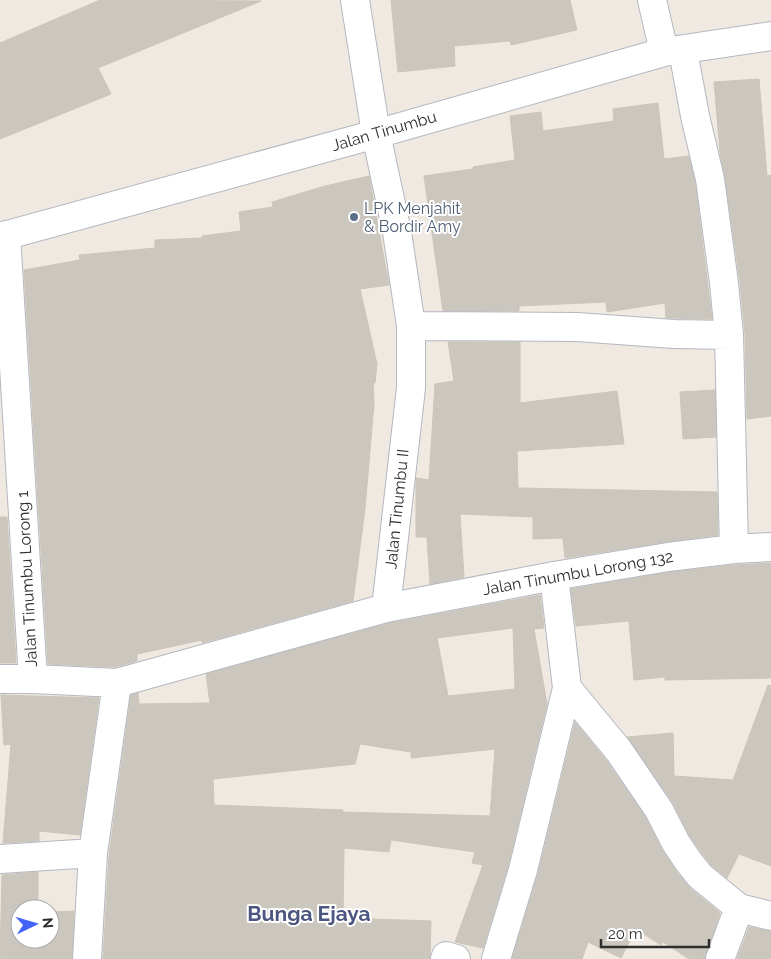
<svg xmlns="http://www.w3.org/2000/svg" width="771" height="959" font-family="Raleway,sans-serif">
	<rect width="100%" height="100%" fill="#efe9e1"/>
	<path fill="#cbc7bf" stroke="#cbc5ba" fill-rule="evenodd" d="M100,0L261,1L98,68L111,94L0,139V43Z
		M391,0H570L577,30L511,45L510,41L454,46L455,66L398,72Z
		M759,79L767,176L771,175V416L747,419L745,335L740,281L725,177L720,152L714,82Z
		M658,103L664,159L689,156L695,182L712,319L666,318L665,303L607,312L606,302L519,306V311H443L424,176L473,169V167L515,160L510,116L541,112L543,131L614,121L613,109Z
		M369,176L389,285L360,289L377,364L375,383H373L374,403L365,509L353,601L202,643V640L137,654V661L115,667L48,664L24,270L80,260L79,255L155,248V240L202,238V236L241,231L239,212L273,207L272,202L325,186Z
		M448,342H520V403L617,391L624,444L517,451L518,488L717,492L718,535L665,542L565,558L563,538L533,539V517L460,514L464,577L430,584L427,537H416V478L429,480L435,384L454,381Z
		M715,390L716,437L683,439L680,392Z
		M0,517H7L16,663H0Z
		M771,563V678L665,680V677L634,680L629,621L576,626L571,589L670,572L735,565Z
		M540,595L544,628L534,629L547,704L508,866L483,948L455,942L483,865L472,863L475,852L391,840L389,852L344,848L343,918L431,921L430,959H103L109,855L131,695L138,693L139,704L210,703L206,674L390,623ZM513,628L515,689L448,696L437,638ZM360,744L411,752V758L495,749L490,816L342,812L343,810L214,805L213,779L355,764Z
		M768,685L771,686V866L739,854L727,878L711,865L701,852L689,835L672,801L627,737L673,733L674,776L733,780Z
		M1,695L99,698L80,835L39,831V841L3,843L11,744L4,745Z
		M575,722L606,760L646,818L662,850L676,871L690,888L720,913L705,959H689L663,942L661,945L636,929L621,958L588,942L582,959H512L538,874Z
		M38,872V909H20V939H50V912L74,911L72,959H0L2,875Z
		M749,927L771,931V959H737Z"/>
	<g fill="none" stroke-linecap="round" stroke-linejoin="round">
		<g stroke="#b4b7c1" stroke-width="30">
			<path id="minor" d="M355,0L376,134L397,232L411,326V388L386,608
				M652,0L664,52
				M683,51L695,116L710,179L724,283L729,335L734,549
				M6,235L33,679L117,683L93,853L87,959
				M0,237L376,134L664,52L771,36
				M411,326L577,327L674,334L729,335
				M554,576L567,688L619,751L659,810L676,843L688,861L700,876L739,908L771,916
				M0,679H33
				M117,683L386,608L554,576L668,557L734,549L771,547
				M0,859L93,853
				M445,959L446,956L456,959
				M496,959L523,870L567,688
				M720,959L739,908"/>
		</g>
		<use href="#minor" stroke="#fff" stroke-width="28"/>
	</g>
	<circle fill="#5c6f8a" stroke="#fff" stroke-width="2" cx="354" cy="217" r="5"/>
	<g text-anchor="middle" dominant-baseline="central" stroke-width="4" stroke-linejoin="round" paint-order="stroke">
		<g font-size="16" fill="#2e2e2e" stroke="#fff">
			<text transform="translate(384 131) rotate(-16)">Jalan Tinumbu</text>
			<text transform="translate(397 509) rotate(-84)">Jalan Tinumbu II</text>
			<text transform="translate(578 573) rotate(-10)">Jalan Tinumbu Lorong 132</text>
			<text transform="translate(27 579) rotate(-93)">Jalan Tinumbu Lorong 1</text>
		</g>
		<g font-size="16" fill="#4e5e75" stroke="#fff" text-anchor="start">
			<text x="364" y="208">LPK Menjahit<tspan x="364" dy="18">&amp; Bordir Amy</tspan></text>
		</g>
		<g font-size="21" font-weight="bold" fill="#4d5680" stroke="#fff">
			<text x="309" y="913">Bunga Ejaya</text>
		</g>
	</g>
	<g transform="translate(35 924) rotate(85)"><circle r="24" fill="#ffffff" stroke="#ababab"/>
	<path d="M0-4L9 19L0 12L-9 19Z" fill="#4264fb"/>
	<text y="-8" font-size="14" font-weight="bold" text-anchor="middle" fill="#2e2e2e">N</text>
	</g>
	<path d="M601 939v8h108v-8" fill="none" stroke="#2e2e2e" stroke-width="2.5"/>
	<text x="608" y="939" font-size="15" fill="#2e2e2e" stroke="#ffffff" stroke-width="4" paint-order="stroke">20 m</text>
</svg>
